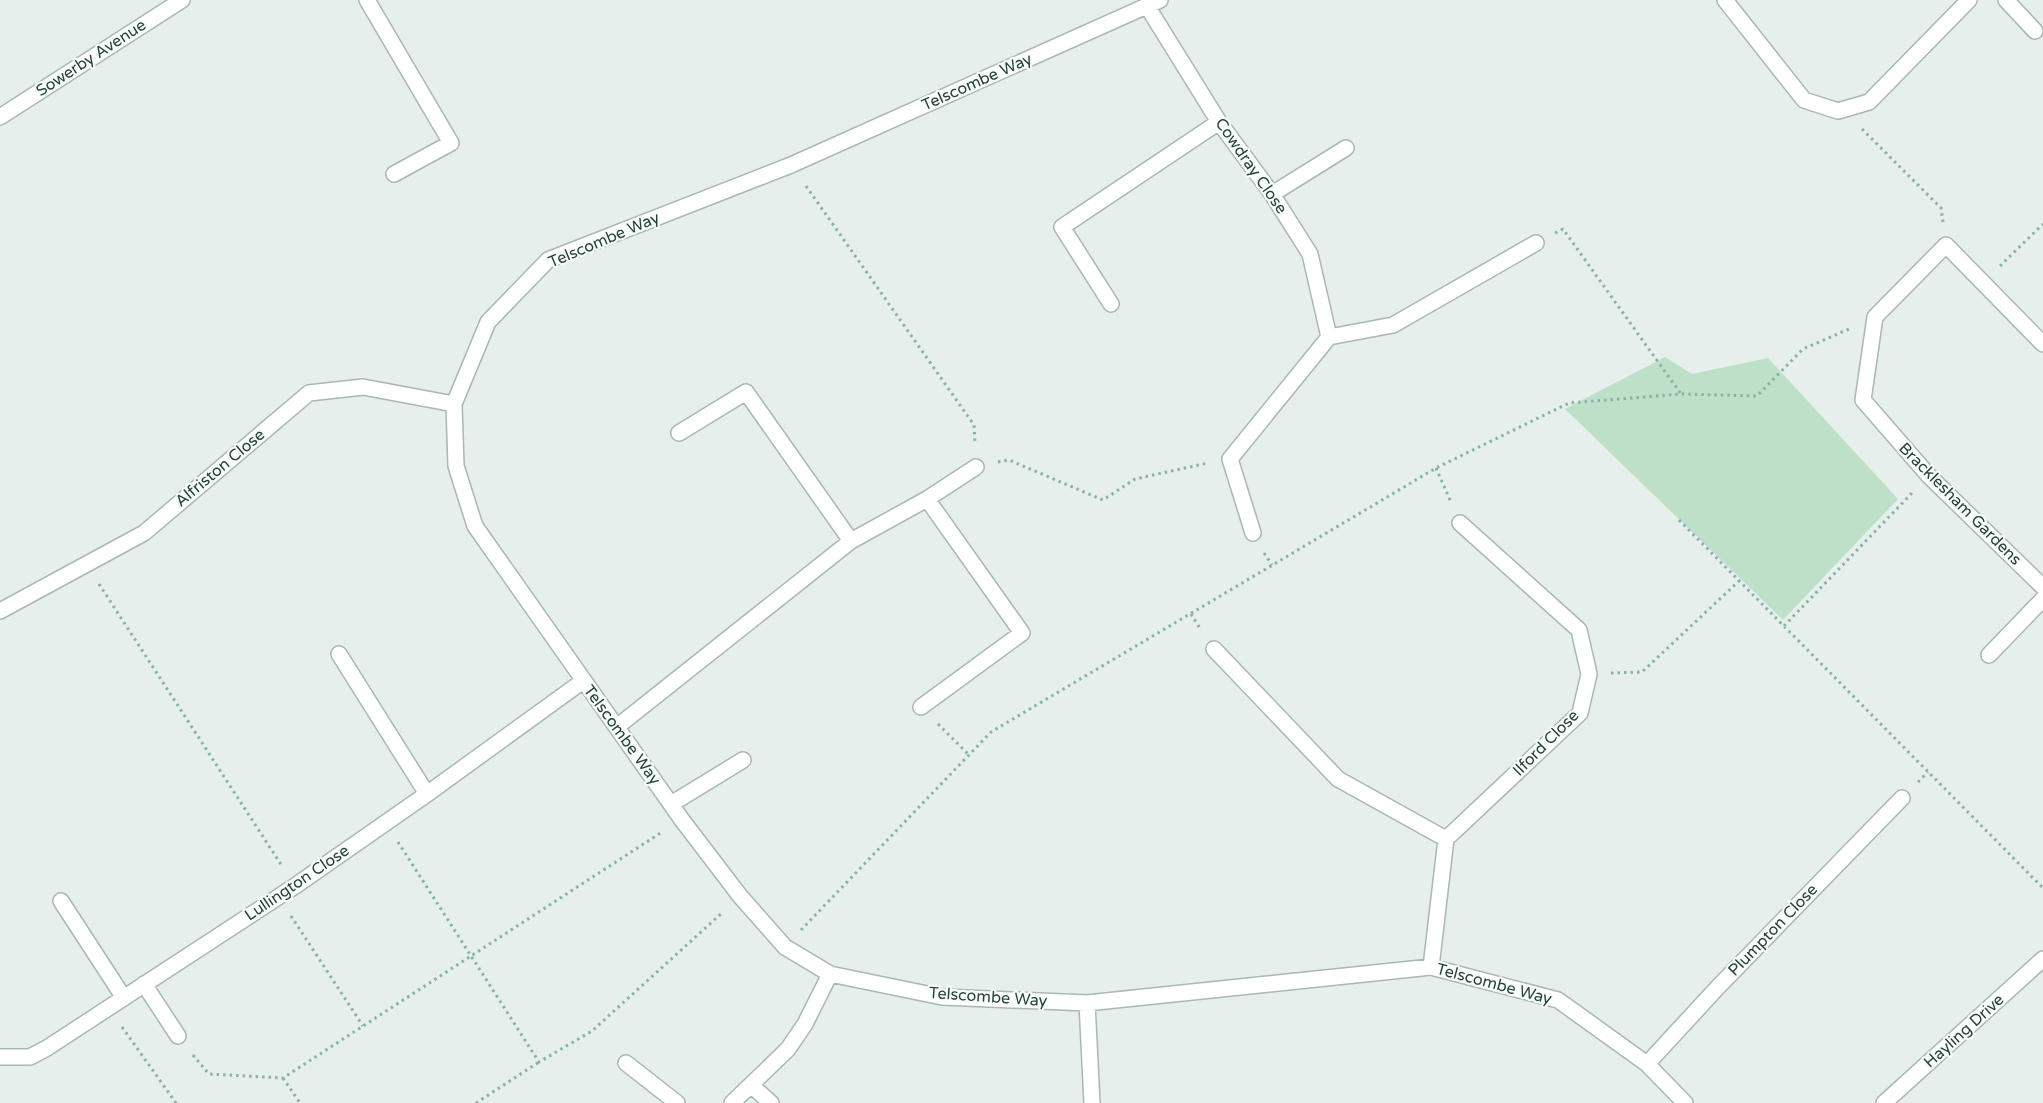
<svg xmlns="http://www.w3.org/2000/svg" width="2043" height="1103" font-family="'Varela Round',sans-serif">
	<rect width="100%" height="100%" fill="#e6efeb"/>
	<path fill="#bfe0c8" d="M1665,357L1692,374L1768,358L1898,499L1783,620L1565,409Z"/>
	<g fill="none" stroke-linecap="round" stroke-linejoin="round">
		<g stroke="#a8b8b2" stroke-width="18">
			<path id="minor" d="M367,0L451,143L394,174
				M1160,0L791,165L548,260L488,322L454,404L456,466L475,526L682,820L740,896L785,947L830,974L942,997L1087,1003L1431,967L1558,1000L1647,1064L1685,1103
				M1725,0L1804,100L1838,111L1869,102L1969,0
				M2006,0L2035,31
				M1147,6L1219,122L1272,194L1310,254L1329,337L1230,459L1253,533
				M0,117L182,0
				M1272,194L1346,148
				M1111,304L1062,227L1219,122
				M1329,337L1393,325L1536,243
				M2043,344L1946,245L1875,317L1863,400L1929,476L2043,587
				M679,433L746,392L851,541
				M0,611L144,533L309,393L363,387L454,404
				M1214,649L1338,779L1446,839
				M339,654L427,794
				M1989,655L2043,599
				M921,707L1022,633L927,499
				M618,726L851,541L927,499L976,467
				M671,804L743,760
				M61,901L124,998
				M1431,967L1446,839L1580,713L1589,674L1579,630L1460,523
				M144,984L178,1036
				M1087,1003L1092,1103
				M0,1057H30L47,1048L295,886L427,794L583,681
				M626,1063L677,1103
				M1647,1064L1718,987L1902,798
				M752,1086L771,1103
				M732,1103L788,1049L805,1024L830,974
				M1884,1103L2043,959"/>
		</g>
		<path stroke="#86b3a5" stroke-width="3" stroke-dasharray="2.5 4" stroke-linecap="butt" d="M1862,129L1941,208L1943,222
			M806,186L974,425L975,444
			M1555,233L1563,229L1681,394
			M2000,266L2043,224
			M998,462L1009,460L1103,500L1135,479L1208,463
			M1436,468L1451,502
			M1679,520L2043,888
			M1264,553L1272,565
			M99,584L282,866
			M1191,614L1201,630
			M1784,626L1912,493
			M1611,673L1642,672L1739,581
			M938,724L969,755
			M1918,782L1928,772
			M398,842L539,1062L592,1031L723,912
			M291,916L363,1026
			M801,930L991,732L1436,468L1569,403L1682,394L1757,396L1803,349L1849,329
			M122,1027L176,1103
			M193,1055L209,1074L283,1078L662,832
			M283,1078L300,1103
			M476,1103L539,1062"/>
		<use href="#minor" stroke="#fff" stroke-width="15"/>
	</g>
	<g text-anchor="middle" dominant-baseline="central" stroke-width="4.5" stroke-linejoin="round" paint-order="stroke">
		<g font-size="16" fill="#24423a" stroke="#f7fbf9">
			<text transform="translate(91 58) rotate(-33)">Sowerby Avenue</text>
			<text transform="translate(977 82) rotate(-24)">Telscombe Way</text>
			<text transform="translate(1251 166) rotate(55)">Cowdray Close</text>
			<text transform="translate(604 240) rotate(-23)">Telscombe Way</text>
			<text transform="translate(220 468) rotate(-40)">Alfriston Close</text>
			<text transform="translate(1960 504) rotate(45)">Bracklesham Gardens</text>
			<text transform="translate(622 735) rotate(54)">Telscombe Way</text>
			<text transform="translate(1546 743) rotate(-45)">Ilford Close</text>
			<text transform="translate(297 883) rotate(-34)">Lullington Close</text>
			<text transform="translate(1773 930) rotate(-46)">Plumpton Close</text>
			<text transform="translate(1494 984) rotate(15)">Telscombe Way</text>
			<text transform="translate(988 997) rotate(4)">Telscombe Way</text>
			<text transform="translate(1964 1031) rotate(-42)">Hayling Drive</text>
		</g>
	</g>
</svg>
